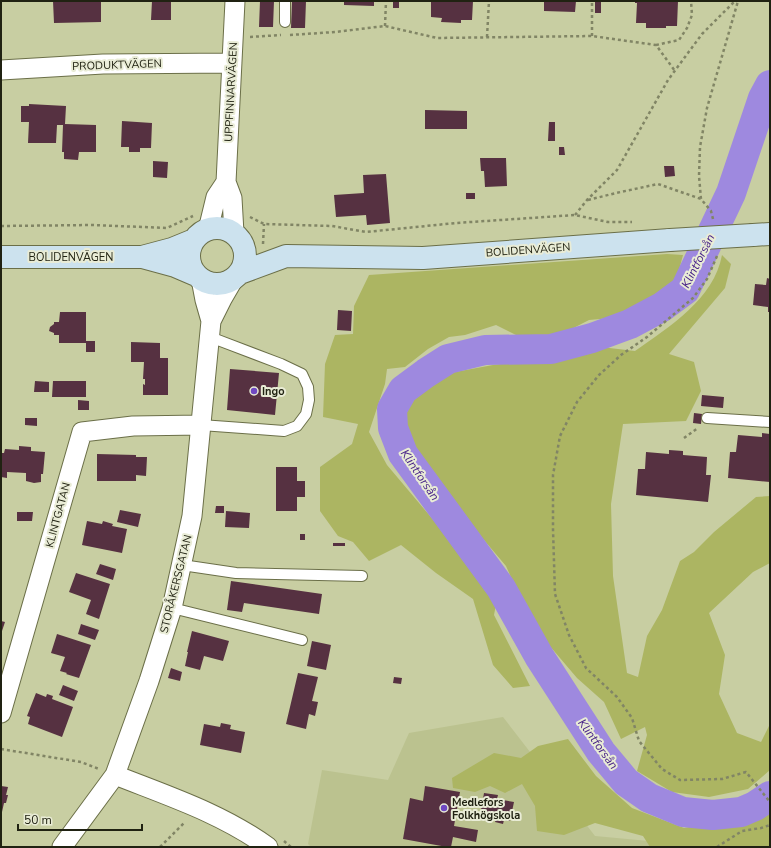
<svg xmlns="http://www.w3.org/2000/svg" width="771" height="848" font-family="'Nunito Sans',sans-serif">
	<rect width="100%" height="100%" fill="#c8cea2"/>
	<path fill="#bbc28f" d="M503,717L595,836L713,847H311L308,844L322,770L388,780L409,733Z"/>
	<path fill="#acb562" d="M667,254L683,255L677,278L656,297L643,301L622,317L589,320L554,338L526,340L496,325L465,335L449,337L428,349L405,367L387,369L385,384L369,432L387,465L462,554L497,599L494,615L530,686L513,688L493,665L473,599L436,573L401,545L369,561L353,542L338,536L320,511V467L352,444L358,424L323,417L325,364L335,335L353,334L354,306L369,275Z
		M722,255L731,264L725,288L669,354L694,362L701,391L686,421L623,424L611,504L613,576L627,673L638,677L647,636L662,610L680,561L694,552L714,532L756,497L770,496V563L753,572L709,613L725,655L719,694L737,733L761,742L770,724V770L748,789L709,797L672,792L637,771L647,735L645,727L621,739L604,702L577,678L543,638L525,609L506,566L473,527L405,436L402,407L421,387L455,372L493,365L561,356L601,347L635,351C669,327 714,299 722,255Z
		M568,739L596,776L632,808L684,828L736,818C753,828 755,816 770,808V847H650L643,836L595,823L564,835L537,831L535,806L522,784L505,793L490,786L475,792L453,788L452,778L494,753L521,758L538,746Z"/>
	<g fill="none" stroke-linecap="round" stroke-linejoin="round">
		<path stroke="#9e89df" stroke-width="30" d="M770,85L763,98L731,193L685,290L662,307L630,324L592,338L551,349L485,350L448,359L426,373L403,390L392,409L393,428L403,454L501,588L539,656L601,752L626,782L649,798L683,812L713,815L741,812L755,806L770,796"/>
	</g>
	<path fill="#563141" d="M53,1H101V22L54,23Z
		M152,1H171V20H151Z
		M260,1H274L273,27H259Z
		M292,1H306L305,28H291Z
		M344,1H374V6L344,5Z
		M393,1H399V8H393Z
		M431,1H473L472,20H461V23L441,22L442,18L431,17Z
		M544,1H576L575,12L544,11Z
		M595,1H601V13H595Z
		M635,1H678L677,26H666V28H646V23H636L637,3H635Z
		M29,104L66,106L65,124L96,125V152H79L78,160L64,159V152H62L63,125H57L56,143H28L29,122H21V106H29Z
		M425,110L467,111V129H425Z
		M122,121L152,123L151,148H140V152H129V147H121Z
		M549,122H555V141H548Z
		M559,147H564L565,155H559Z
		M480,158H506L507,186L485,187L484,171H481Z
		M153,161L168,162L167,178L153,177Z
		M664,166H674L675,176L665,177Z
		M386,174L390,223L367,225L366,215L336,217L334,195L364,193L363,175Z
		M466,193H475V199H466Z
		M767,278L770,279V312H768V307L753,305L755,284L766,285Z
		M338,310L352,311L351,331L337,330Z
		M60,312H86V341H95V352H86V343H59V335H54V333L49,331L50,327L54,324V322H59Z
		M131,342L160,343V358H168V395H143V384L145,385V379H143L144,362H131Z
		M230,369L279,373L275,415L227,410Z
		M35,381L49,382V392H34Z
		M53,381H86V397H52Z
		M702,395L724,397L723,408L701,406Z
		M78,400L89,401V410H78Z
		M694,413L702,414L701,424L693,423Z
		M25,418H37V426L25,425Z
		M762,433L770,434V482L728,478L730,452H736L738,435L762,437Z
		M19,446L31,447V451L45,452L43,474H41V482L34,483L26,481V473L7,472V478L1,477V453H4L5,449L19,450Z
		M669,450L683,451V455L707,457L706,475H711L708,502L636,495L638,469H645L646,452L669,454Z
		M97,454L136,455V457H147L146,476L136,475V481H97Z
		M276,467H297V481H305V497H297V511H276Z
		M216,506H224V513H215Z
		M120,510L141,514L138,527L117,522Z
		M226,511L250,513L249,528L225,527Z
		M17,512H33L32,521H17Z
		M87,521L102,524L103,521L113,524L112,526L127,529L122,553L82,545Z
		M300,534H305V540H300Z
		M333,543H345V546H333Z
		M100,564L116,569L113,580L96,574Z
		M76,573L110,584L99,619L86,614L91,600L69,592Z
		M231,581L322,594L319,614L244,603L242,612L227,610Z
		M1,621L5,622L1,634Z
		M81,624L99,630L95,640L78,634Z
		M192,631L229,641L223,661L204,656L200,670L185,666L188,652H187Z
		M57,634L91,645L79,678L66,674L67,673L60,671L65,657L51,653Z
		M312,641L331,645L326,670L307,666Z
		M171,668L182,672L180,681L168,678Z
		M298,673L318,677L312,701L318,702L315,716L309,714L306,729L286,724Z
		M394,677L402,678L401,684L393,683Z
		M63,685L78,691L74,701L59,695Z
		M36,693L46,697L47,694L53,696L52,699L73,707L62,737L28,724L30,717L27,716Z
		M221,723L231,725L230,729L245,732L241,753L200,745L204,724L220,727Z
		M1,786L8,787L6,795H8L6,803H4L2,812Z
		M425,786L460,792L454,826L478,830L476,842L453,837L451,847H447L403,839L410,798L423,801Z
		M484,793L498,795L497,799L514,802L510,821L504,820L503,824L495,822L496,819L482,815V810H481Z"/>
	<g fill="none" stroke-linecap="round" stroke-linejoin="round">
		<g stroke="#6b6f48" stroke-width="12">
			<path id="service" d="M285,22V1
				M707,418L770,422
				M201,425L284,431L297,426L306,414L309,400L308,387L302,374L281,364L210,337
				M182,565L236,573L362,576
				M172,608L302,640"/>
		</g>
		<g stroke="#6b6f48" stroke-width="21">
			<path id="minor" d="M1,70L103,64L232,63
				M208,230L216,197L226,182
				M234,233L232,198L226,182L235,1
				M201,279L205,300L211,321
				M1,713L82,432L133,426L201,425
				M115,775C168,796 221,813 268,847
				M62,847L115,775L149,681L172,608L192,516L211,321L222,299L233,280"/>
		</g>
		<g stroke="#6b6f48" stroke-width="24">
			<path id="secondary" d="M189 256a28 28 0 1 1 56 0a28 28 0 1 1-56 0Z
				M753,235L770,234
				M1,257H142L175,266L196,275
				M142,257L172,249L194,240
				M240,273L286,256L423,258L670,240"/>
		</g>
		<path stroke="#818565" stroke-width="2.5" stroke-dasharray="3 3" stroke-linecap="butt" d="M385,26L386,1
			M290,35L335,32L385,26L437,38L592,36L656,45L675,71
			M592,36V1
			M250,37L281,35
			M487,37L489,1
			M656,45L679,40L687,28L692,15L691,1
			M588,200L616,193L658,184L701,199
			M575,215L587,200L617,170L668,80L702,34L735,1
			M250,217L264,224L332,226L366,232L456,223L575,215L608,222H632
			M713,219L711,211L701,199L699,176L700,147L707,108L738,1
			M1,226L93,225L167,228L193,216
			M263,244L264,224
			M717,256L707,279L693,298L647,337L621,355L599,375L577,402L560,436L553,475V529L555,594L569,635L586,668L617,697L632,718L639,741L662,769L680,780L722,779L746,772L770,802
			M684,438L698,428
			M1,749L81,762L99,769
			M284,841L291,847
			M160,847L185,822
			M717,847L742,831L761,828L770,825"/>
		<use href="#service" stroke="#fff" stroke-width="10"/>
		<use href="#minor" stroke="#fff" stroke-width="19"/>
		<use href="#secondary" stroke="#cce2ee" stroke-width="22"/>
		<g stroke="#6b6f48" stroke-width="24" stroke-linecap="butt">
			<path id="secondary-bridge" d="M670,240L753,235"/>
		</g>
		<use href="#secondary-bridge" stroke="#cce2ee" stroke-width="22"/>
	</g>
	<g fill="#6f48c1" stroke="#e9ecd6" stroke-width="1.5">
		<circle cx="254" cy="391" r="4"/>
		<circle cx="444" cy="808" r="4"/>
	</g>
	<g text-anchor="middle" dominant-baseline="central" stroke-width="4" stroke-linejoin="round" paint-order="stroke">
		<g font-size="11" fill="#202212" stroke="#e9ecd6">
			<text transform="translate(117 65) rotate(-2)">PRODUKTVÄGEN</text>
			<text transform="translate(231 92) rotate(-87)">UPPFINNARVÄGEN</text>
			<text transform="translate(528 250) rotate(-4)">BOLIDENVÄGEN</text>
			<text x="71" y="257">BOLIDENVÄGEN</text>
			<text transform="translate(58 515) rotate(-75)">KLINTGATAN</text>
			<text transform="translate(176 584) rotate(-76)">STORÅKERSGATAN</text>
		</g>
		<g font-size="11" font-weight="bold" fill="#202212" stroke="#e9ecd6" text-anchor="start">
			<text x="262" y="391">Ingo</text>
			<text x="452" y="802">Medlefors<tspan x="452" dy="13">Folkhögskola</tspan></text>
		</g>
		<g font-size="12" font-style="italic" fill="#482388" stroke="#e9ecd6">
			<text transform="translate(698 261) rotate(-63)">Klintforsån</text>
			<text transform="translate(420 475) rotate(56)">Klintforsån</text>
			<text transform="translate(598 744) rotate(54)">Klintforsån</text>
		</g>
	</g>
	<rect width="771" height="848" fill="none" stroke="#202212" stroke-width="4"/>
	<path d="M18 824v6h124v-6" fill="none" stroke="#202212" stroke-width="2"/>
	<text x="24" y="824" font-size="12" fill="#202212" stroke="#e9ecd6" stroke-width="3" paint-order="stroke">50 m</text>
</svg>
